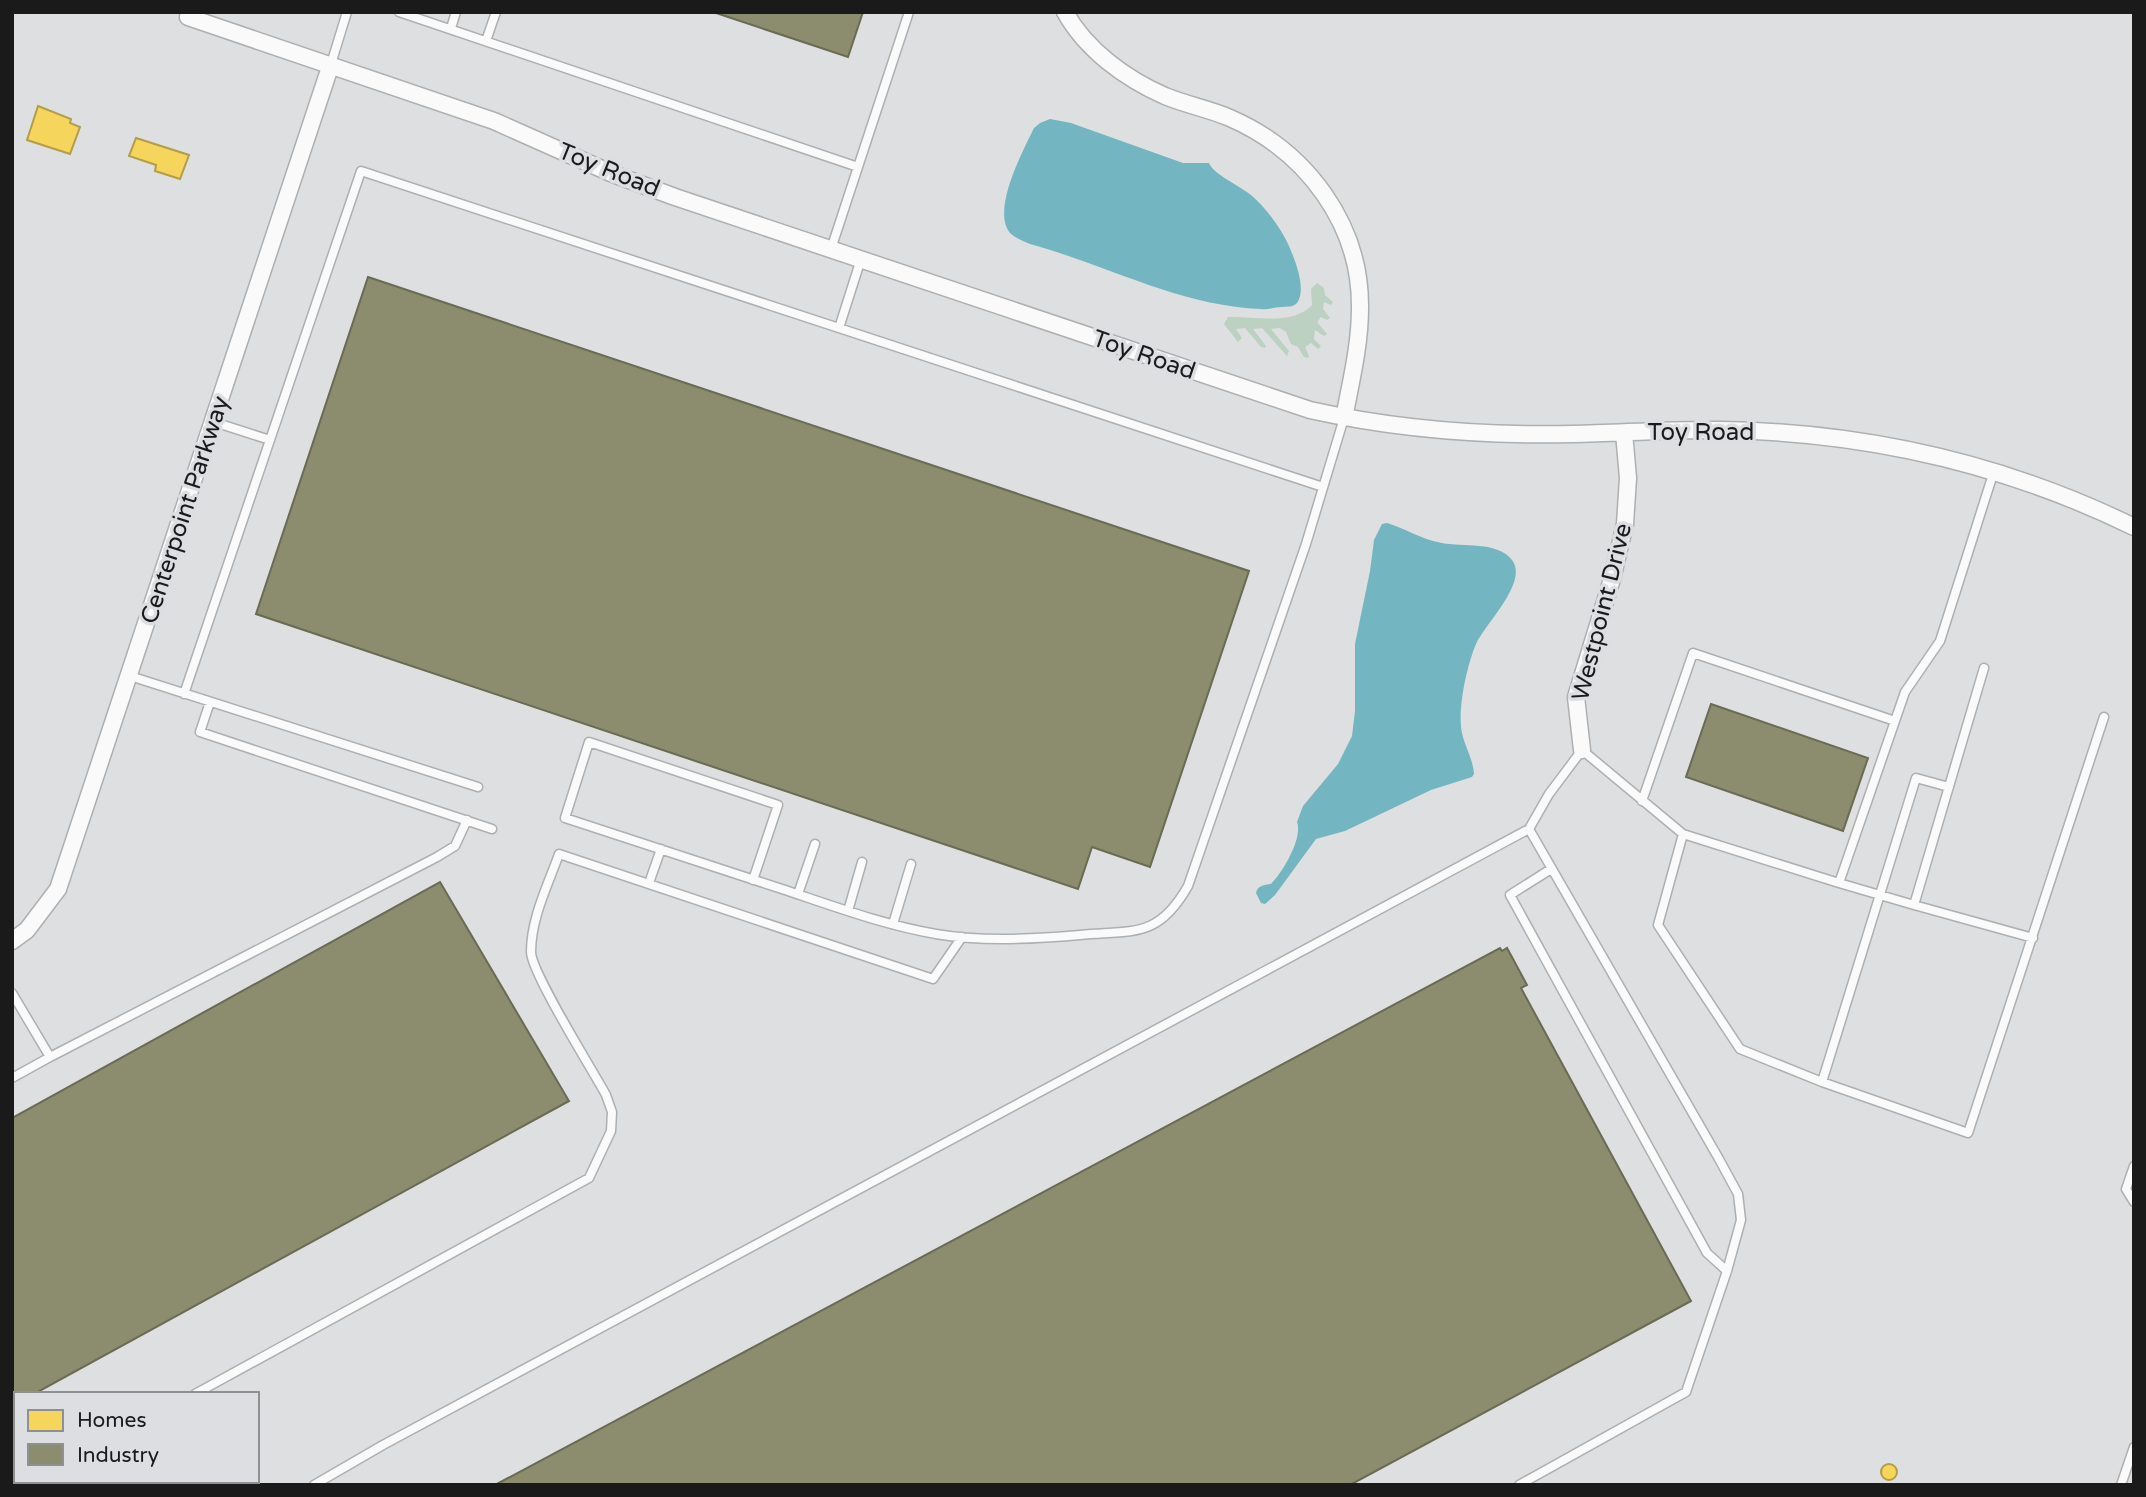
<svg xmlns="http://www.w3.org/2000/svg" width="2146" height="1497" font-family="'Varela Round',sans-serif">
	<rect width="100%" height="100%" fill="#dedfe0"/>
	<path fill="#bcd1c1" d="M1317,283L1324,288L1325,295L1333,302L1331,305L1324,302L1323,309L1330,318L1327,320L1321,317L1317,322L1327,334L1324,336L1315,330L1314,339L1321,346L1318,349L1311,343L1305,347L1309,356L1308,358L1304,357L1298,347L1291,344L1286,332L1280,328L1271,329L1289,351L1287,356L1262,328L1253,329L1266,346L1265,348L1261,347L1245,328L1236,329L1242,338L1238,342L1224,324L1228,317C1253,316 1293,326 1312,305L1311,289Z"/>
	<path fill="#73b6c1" d="M1050,119L1071,123L1183,163H1209C1213,174 1240,186 1251,195C1266,208 1281,228 1289,246C1295,260 1307,289 1297,303C1292,308 1288,306 1282,307C1275,307 1268,310 1261,309C1180,306 1107,265 1030,244C1023,241 1015,238 1010,233C991,210 1023,151 1034,128L1040,123Z
		M1387,523C1405,528 1420,539 1442,543C1462,547 1498,541 1512,560C1529,582 1485,624 1476,644C1467,665 1457,710 1462,733C1465,747 1473,759 1474,774L1472,777L1431,790L1345,831L1316,839L1275,895L1265,904L1261,903L1256,893C1258,885 1264,885 1271,884C1283,872 1303,838 1297,822L1303,806L1338,764L1352,736L1355,711V644L1370,571L1374,540L1382,524Z"/>
	<path fill="#f6d55c" stroke="#b49d48" stroke-width="2" d="M38,106L71,119L70,123L80,127L70,154L27,140Z
		M136,138L189,155L180,179L155,171L156,165L129,156Z
		M1881 1472a8 8 0 1 1 16 0a8 8 0 1 1-16 0Z"/>
	<path fill="#8c8c6e" stroke="#6a6a55" stroke-width="2" d="M713,12H863L848,57Z
		M368,277L1249,571L1150,867L1092,847L1078,889L256,614Z
		M1711,704L1868,758L1843,831L1686,777Z
		M440,882L569,1101L34,1394H16V1404L12,1406V1118Z
		M1500,948L1502,951L1507,948L1527,985L1521,988L1691,1301L1350,1485H495Z"/>
	<g fill="none" stroke-linecap="round" stroke-linejoin="round">
		<g stroke="#aeafb0" stroke-width="11">
			<path id="lane" d="M399,12L858,167
				M451,28L456,12
				M486,41L496,12
				M331,64L347,12
				M831,249L909,12
				M839,328L861,259
				M214,422L270,440
				M130,676L478,787
				M184,694L361,171L1323,487
				M210,702L200,732L492,829
				M1642,801L1693,653L1895,721
				M1683,834L1658,925L1740,1049L1822,1082L1968,1133L2104,717
				M1551,869L1510,895L1707,1253L1727,1271
				M753,880L778,805L589,742L565,818C637,842 710,865 782,889C833,906 884,925 936,934C982,942 1033,939 1080,935C1133,930 1158,939 1188,886L1306,544L1344,418
				M649,883L661,849
				M1839,883L1914,905L1984,668
				M798,894L815,844
				M1914,905L2033,938
				M848,911L862,862
				M893,924L911,864
				M12,993L50,1057L12,1078
				M50,1057L437,857L455,846L467,820
				M1822,1082L1916,778L1949,787
				M2134,1166L2126,1189L2134,1202
				M195,1394L589,1178L611,1131L612,1112L606,1095C593,1071 531,972 531,952C531,918 548,885 559,854L933,979L962,937
				M28,1485L34,1481
				M314,1485L383,1445L1529,829L1549,794L1582,750L1683,834L1839,883L1905,692L1940,641L1994,471
				M1519,1485L1686,1392L1727,1271L1741,1220L1738,1194L1719,1159L1529,829
				M2121,1485L2134,1447"/>
		</g>
		<g stroke="#aeafb0" stroke-width="19">
			<path id="street" d="M1065,12C1086,50 1126,79 1165,96C1187,105 1209,109 1230,118C1306,151 1361,224 1360,308C1360,345 1351,381 1344,418
				M188,17L494,121L613,174L675,197L1310,410C1395,429 1485,436 1573,434C1622,433 1671,429 1720,430C1864,432 2005,464 2134,527
				M1582,750L1576,697L1612,579L1625,524L1628,478L1624,433
				M12,941L27,930L58,889L331,64"/>
		</g>
		<use href="#lane" stroke="#fafafa" stroke-width="8"/>
		<use href="#street" stroke="#fafafa" stroke-width="16"/>
	</g>
	<g text-anchor="middle" dominant-baseline="central" stroke-width="7" stroke-linejoin="round" paint-order="stroke">
		<g font-size="24" fill="#1a1a1b" stroke="#dddee1">
			<text transform="translate(609 170) rotate(22)">Toy Road</text>
			<text transform="translate(1144 355) rotate(19)">Toy Road</text>
			<text x="1701" y="432">Toy Road</text>
			<text transform="translate(185 510) rotate(-72)">Centerpoint Parkway</text>
			<text transform="translate(1602 612) rotate(-76)">Westpoint Drive</text>
		</g>
	</g>
	<rect width="2146" height="1497" fill="none" stroke="#1a1a1b" stroke-width="28"/>
	<rect x="14" y="1392" width="245" height="91" fill="#dddee1" stroke="#8f9092" stroke-width="2"/>
	<rect x="28" y="1410" width="35" height="21" fill="#f6d55c" stroke="#8f9092" stroke-width="2"/>
	<text x="77" y="1427" font-size="21" fill="#1a1a1b">Homes</text>
	<rect x="28" y="1444" width="35" height="21" fill="#8c8c6e" stroke="#8f9092" stroke-width="2"/>
	<text x="77" y="1462" font-size="21" fill="#1a1a1b">Industry</text>
</svg>
